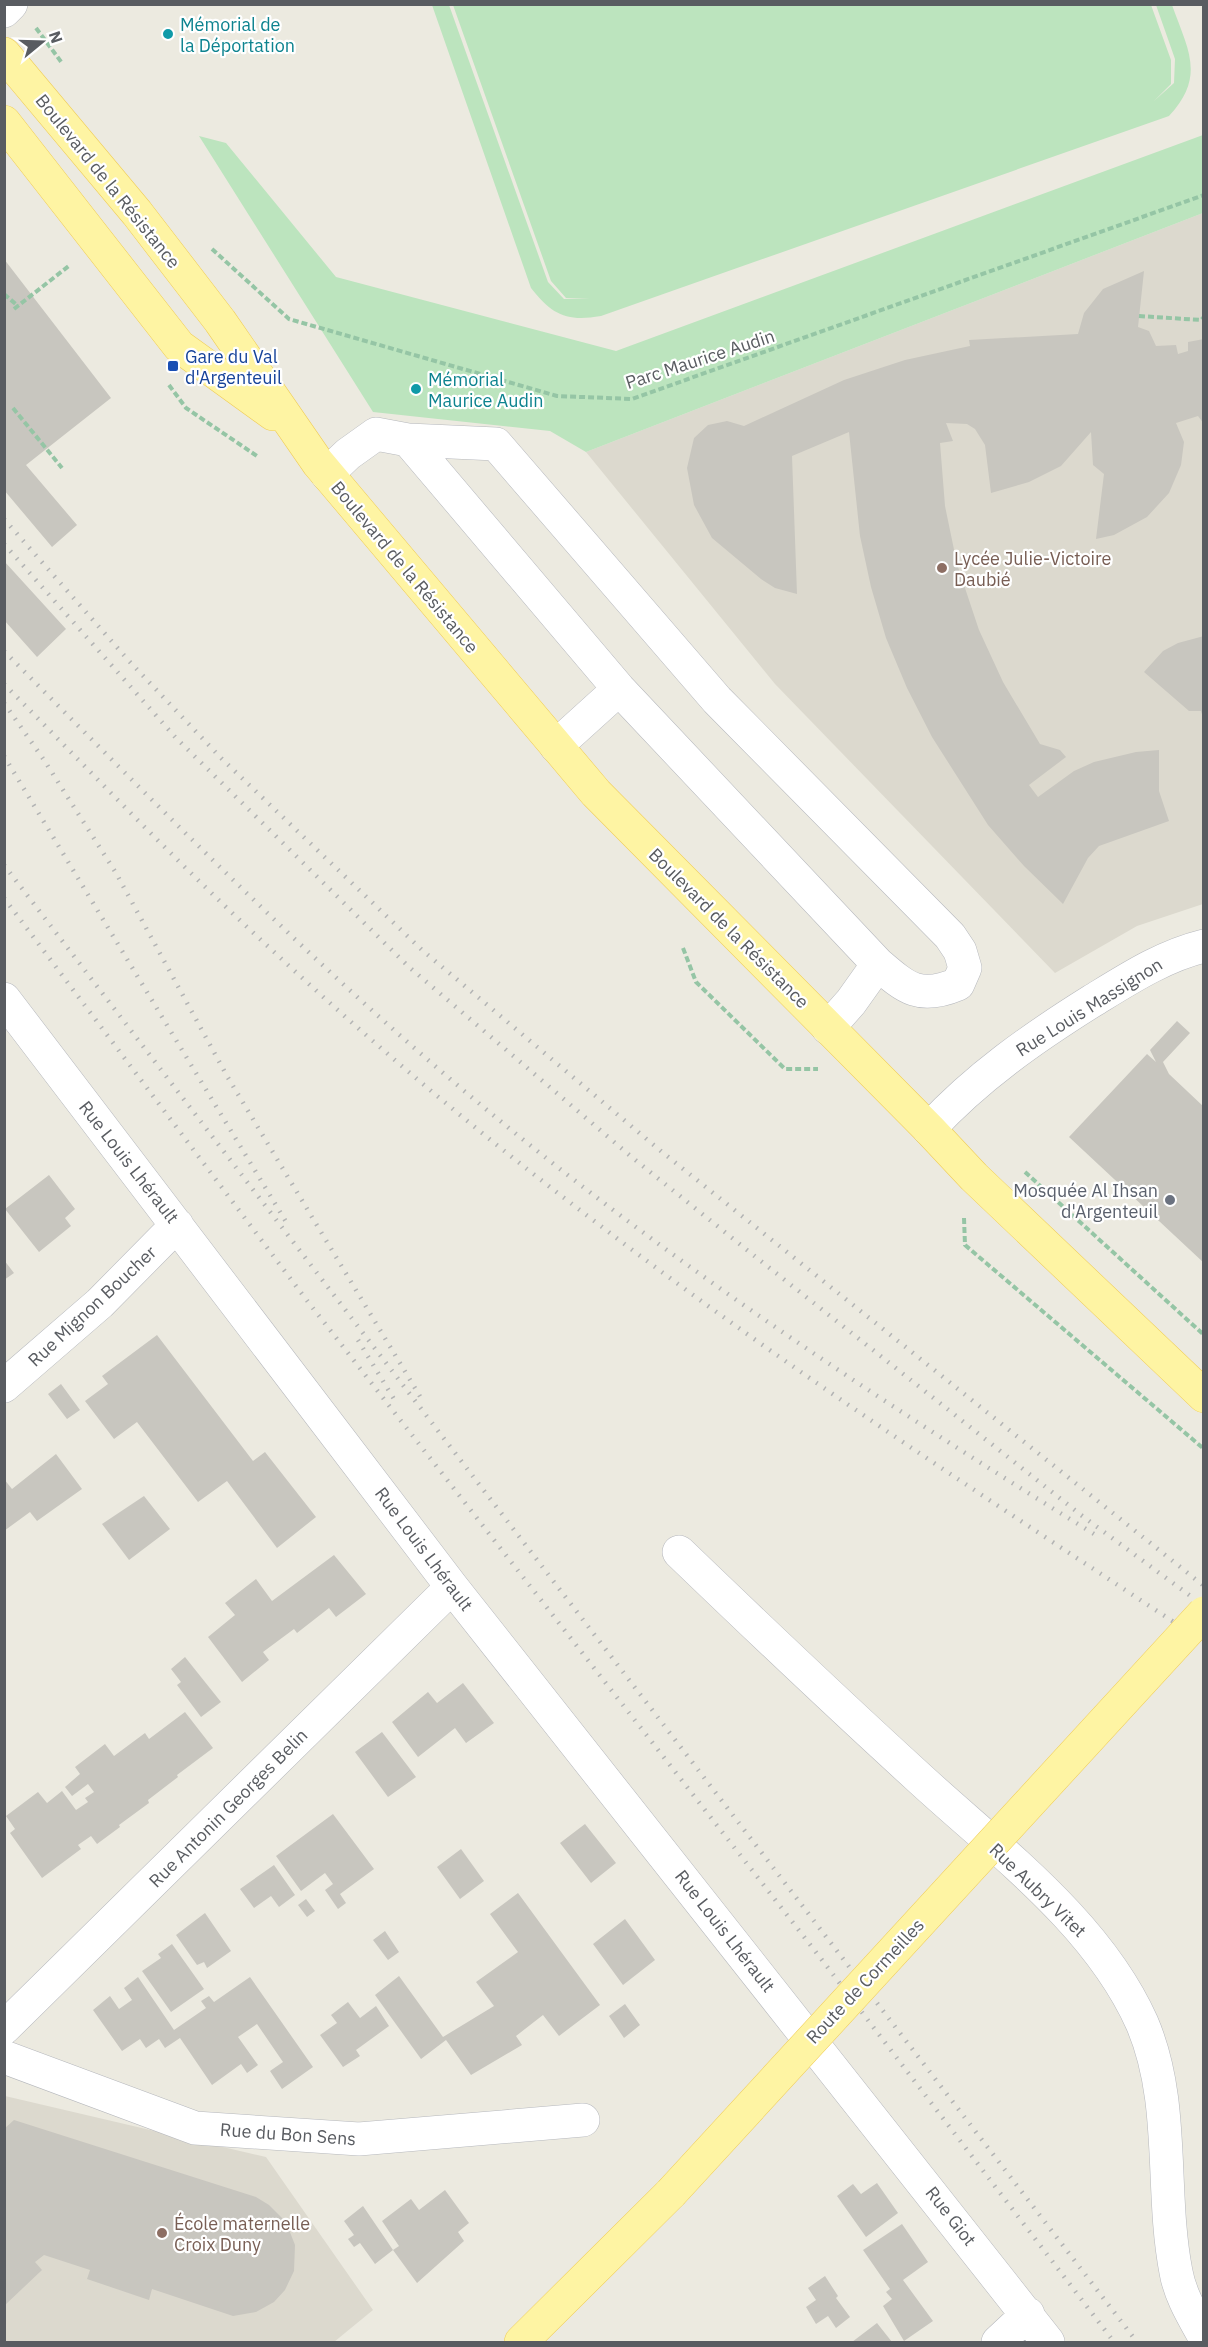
<svg xmlns="http://www.w3.org/2000/svg" width="1208" height="2347" font-family="'IBM Plex Sans',sans-serif">
	<rect width="100%" height="100%" fill="#eceae0"/>
	<path fill="#dcd9ce" d="M1203,213V904L1137,926L1055,973L775,684L586,452Z
		M5,2096L266,2157L373,2310L334,2342H5Z"/>
	<path fill="#bce4be" d="M432,5H449L548,282L564,299L590,298H566L551,281L453,5H1151L1171,60V84L1154,101L1174,83L1175,59L1156,5H1172C1188,50 1206,76 1169,116L601,316C567,322 552,315 531,288Z
		M1203,135V213L586,452L550,431L373,412L199,136L226,143L336,277L616,351Z"/>
	<path fill="#c8c6bf" d="M4,259L111,398L26,465L77,525L52,547L4,490Z
		M1144,271L1138,327L1149,331L1156,346L1176,345L1178,354L1188,351V342L1204,339V424L1198,416L1176,423L1184,442L1181,465L1169,493L1147,517L1114,535L1096,539L1104,474L1093,465L1091,432L1061,466L1029,482L991,493L985,445L975,429L967,424L946,423L953,441L940,443L945,506L957,564L979,630L1003,682L1040,744L1060,750L1066,757L1029,785L1038,797L1074,771L1094,762L1136,752L1159,750V791L1169,821L1099,846L1088,858L1063,904L1024,866L988,825L932,737L907,688L886,638L871,587L860,536L849,432L792,456L797,594L775,588L761,579L712,538L694,505L687,468L694,438L708,425L727,421L744,426L844,380L905,360L970,346L969,340L1078,334L1084,313L1103,289Z
		M4,561L66,629L37,657L4,620Z
		M1204,636V717L1203,718L1201,711H1189L1144,672L1163,651L1178,643Z
		M1177,1021L1190,1033L1163,1062L1169,1074L1204,1107V1263L1069,1137L1147,1054L1156,1062L1150,1050Z
		M49,1175L75,1209L65,1218L71,1226L39,1252L5,1209Z
		M4,1260L14,1273L4,1280Z
		M157,1335L253,1461L265,1452L316,1517L277,1548L227,1481L198,1502L137,1422L114,1439L85,1401L108,1384L102,1376Z
		M61,1384L80,1410L67,1419L48,1394Z
		M56,1454L82,1489L37,1521L30,1512L4,1531V1479L12,1489Z
		M144,1496L170,1529L129,1560L102,1524Z
		M334,1555L366,1594L336,1617L329,1608L297,1633L294,1629L263,1652L269,1660L242,1682L208,1637L235,1615L225,1603L256,1579L272,1601Z
		M185,1657L221,1702L201,1717L177,1685L181,1682L171,1669Z
		M463,1683L494,1723L466,1743L455,1728L418,1757L392,1722L428,1692L437,1703Z
		M185,1712L213,1748L177,1775L178,1777L148,1800L149,1803L119,1825L120,1827L97,1844L91,1836L78,1845L81,1849L42,1878L10,1833L15,1829L6,1816L38,1792L47,1803L62,1791L76,1810L88,1802L85,1798L94,1792L88,1784L72,1796L65,1787L80,1774L75,1767L105,1744L114,1756L145,1733L149,1739Z
		M382,1732L416,1777L388,1797L355,1752Z
		M333,1814L374,1869L340,1894L346,1903L338,1909L325,1890L333,1884L325,1873L301,1891L276,1856Z
		M585,1824L616,1863L591,1883L560,1843Z
		M461,1849L484,1881L460,1899L437,1867Z
		M274,1865L295,1895L279,1907L271,1896L254,1908L240,1889Z
		M518,1893L600,2005L559,2036L543,2015L516,2036L522,2045L471,2075L446,2040L421,2059L375,1995L399,1976L443,2037L494,2006L476,1982L518,1952L490,1914Z
		M306,1899L315,1911L307,1917L298,1905Z
		M205,1913L231,1951L207,1968L204,1962L197,1965L176,1935Z
		M625,1919L655,1960L623,1985L593,1944Z
		M385,1931L399,1952L388,1960L373,1940Z
		M172,1944L204,1989L171,2012L142,1971L161,1958L158,1954Z
		M138,1977L174,2030L206,2008L201,2001L209,1996L214,2002L250,1977L313,2067L282,2089L270,2071L283,2062L257,2024L238,2037L258,2065L247,2073L241,2064L212,2085L180,2038L165,2048L159,2039L146,2048L140,2039L122,2051L93,2010L110,1996L119,2009L132,2000L124,1988Z
		M348,2002L360,2018L376,2006L389,2026L356,2050L360,2056L343,2067L320,2035L337,2023L331,2015Z
		M625,2004L640,2025L624,2038L609,2016Z
		M14,2120L256,2197L269,2205L286,2222L295,2245L294,2271L285,2290L274,2302L256,2312L233,2316L152,2289L149,2300L87,2279L90,2270L44,2255L35,2262L42,2270L4,2306V2129Z
		M877,2183L898,2213L866,2237L837,2196L853,2184L861,2194Z
		M445,2190L469,2223L458,2232L464,2241L417,2283L393,2250L375,2264L360,2243L354,2247L348,2239L354,2235L344,2221L363,2206L393,2250L399,2246L382,2221L411,2199L419,2210Z
		M902,2224L928,2262L903,2280L933,2321L904,2341L883,2306L892,2299L886,2292L890,2289L863,2250Z
		M825,2276L838,2296L836,2298L850,2317L836,2328L828,2316L816,2324L806,2307L816,2300L808,2288Z
		M877,2323L892,2342H852Z"/>
	<g fill="none" stroke-linecap="round" stroke-linejoin="round">
		<g stroke="#b6b8bd" stroke-width="34">
			<path id="minor" d="M4,11L11,4
				M408,440L496,444L717,700L950,936L960,951L965,968L958,984C920,1000 907,989 878,964L619,689Z
				M327,474L348,454L376,434L408,440
				M556,746L619,689
				M4,999L452,1587L1048,2342
				M828,1028L851,1002L878,964
				M929,1129C977,1077 1033,1038 1092,1001C1128,979 1163,956 1204,946
				M4,1386L100,1303L177,1225
				M679,1552C758,1628 837,1703 917,1776C997,1850 1097,1922 1142,2023C1176,2102 1160,2190 1176,2272C1180,2295 1193,2316 1204,2336
				M4,2028L452,1587
				M4,2057L195,2128L359,2139L583,2120
				M998,2342L1028,2314"/>
		</g>
		<g stroke="#f0cc55" stroke-width="34">
			<path id="major" d="M4,54L137,213L220,321L318,463L596,793L929,1129L974,1177L1204,1396
				M4,122L179,346L273,414
				M521,2342L671,2193"/>
		</g>
		<path stroke="#95c5a5" stroke-width="4" stroke-dasharray="6 3" stroke-linecap="butt" d="M36,28L62,63
			M212,249L289,319L557,396L632,399L1204,195
			M4,294L18,306
			M14,309L70,265
			M1139,316L1201,320L1204,317
			M169,385L186,408L257,456
			M13,408L62,468
			M683,948L696,982L785,1069H818
			M1025,1172L1204,1335
			M964,1218L965,1245L1204,1449"/>
		<use href="#minor" stroke="#fff" stroke-width="33"/>
		<use href="#major" stroke="#fef4a3" stroke-width="33"/>
		<path stroke="#b3b4b4" stroke-width="4.5" stroke-dasharray="1.5 8" stroke-linecap="butt" d="M4,519L129,661L222,759L422,950L662,1152L1204,1586
			M4,544L176,738L409,967L634,1159L757,1258L1081,1515L1204,1606
			M4,651C147,795 288,940 442,1072C644,1246 868,1394 1094,1534
			M4,684C93,774 180,866 273,951C375,1046 482,1136 593,1220C789,1371 997,1505 1204,1642
			M4,703L44,760L116,873L227,1076L421,1398
			M4,756L288,1225
			M4,865L1137,2342
			M4,898L305,1298L812,1947L1114,2342
			M358,1340L397,1404"/>
		<g stroke="#f0cc55" stroke-width="34" stroke-linecap="butt">
			<path id="major-bridge" d="M671,2193L1204,1613"/>
		</g>
		<use href="#major-bridge" stroke="#fef4a3" stroke-width="33"/>
	</g>
	<g fill="#0f9aa8" stroke="#fff" stroke-width="2">
		<circle cx="168" cy="34" r="6"/>
		<circle cx="416" cy="389" r="6"/>
	</g>
	<rect fill="#1a4fb4" stroke="#fff" stroke-width="2" x="167" y="360" width="12" height="12" rx="3"/>
	<g fill="#8d6e63" stroke="#fff" stroke-width="2">
		<circle cx="942" cy="568" r="6"/>
		<circle cx="162" cy="2233" r="6"/>
	</g>
	<circle fill="#6b7280" stroke="#fff" stroke-width="2" cx="1170" cy="1200" r="6"/>
	<g text-anchor="middle" dominant-baseline="central" stroke-width="4.5" stroke-linejoin="round" paint-order="stroke">
		<g font-size="18" fill="#0d838f" stroke="#fff" text-anchor="start">
			<text x="180" y="24">Mémorial de<tspan x="180" dy="21">la Déportation</tspan></text>
			<text x="428" y="379">Mémorial<tspan x="428" dy="21">Maurice Audin</tspan></text>
		</g>
		<g font-size="18" fill="#595c61" stroke="#fff">
			<text transform="translate(108 181) rotate(51)">Boulevard de la Résistance</text>
			<text transform="translate(700 359) rotate(-18)">Parc Maurice Audin</text>
			<text transform="translate(405 567) rotate(50)">Boulevard de la Résistance</text>
			<text transform="translate(729 928) rotate(45)">Boulevard de la Résistance</text>
			<text transform="translate(1089 1007) rotate(-32)">Rue Louis Massignon</text>
			<text transform="translate(129 1162) rotate(52)">Rue Louis Lhérault</text>
			<text transform="translate(92 1306) rotate(-43)">Rue Mignon Boucher</text>
			<text transform="translate(424 1549) rotate(53)">Rue Louis Lhérault</text>
			<text transform="translate(228 1808) rotate(-45)">Rue Antonin Georges Belin</text>
			<text transform="translate(1038 1890) rotate(44)">Rue Aubry Vitet</text>
			<text transform="translate(725 1931) rotate(52)">Rue Louis Lhérault</text>
			<text transform="translate(865 1981) rotate(-47)">Route de Cormeilles</text>
			<text transform="translate(288 2134) rotate(4)">Rue du Bon Sens</text>
			<text transform="translate(951 2216) rotate(52)">Rue Giot</text>
		</g>
		<g font-size="18" fill="#164399" stroke="#fff" text-anchor="start">
			<text x="185" y="356">Gare du Val<tspan x="185" dy="21">d'Argenteuil</tspan></text>
		</g>
		<g font-size="18" fill="#785e54" stroke="#fff" text-anchor="start">
			<text x="954" y="558">Lycée Julie-Victoire<tspan x="954" dy="21">Daubié</tspan></text>
			<text x="174" y="2223">École maternelle<tspan x="174" dy="21">Croix Duny</tspan></text>
		</g>
		<g font-size="18" fill="#5b616d" stroke="#fff" text-anchor="end">
			<text x="1158" y="1190">Mosquée Al Ihsan<tspan x="1158" dy="21">d'Argenteuil</tspan></text>
		</g>
	</g>
	<rect width="1208" height="2347" fill="none" stroke="#595c61" stroke-width="12"/>
	<g transform="translate(42 42) rotate(71)" stroke="#ffffff" stroke-width="4.5" paint-order="stroke">
	<path d="M0-4.5L10 22L0 15L-10 22Z" fill="#595c61"/>
	<text y="-9" font-size="16" font-weight="bold" text-anchor="middle" fill="#595c61">N</text>
	</g>
</svg>
